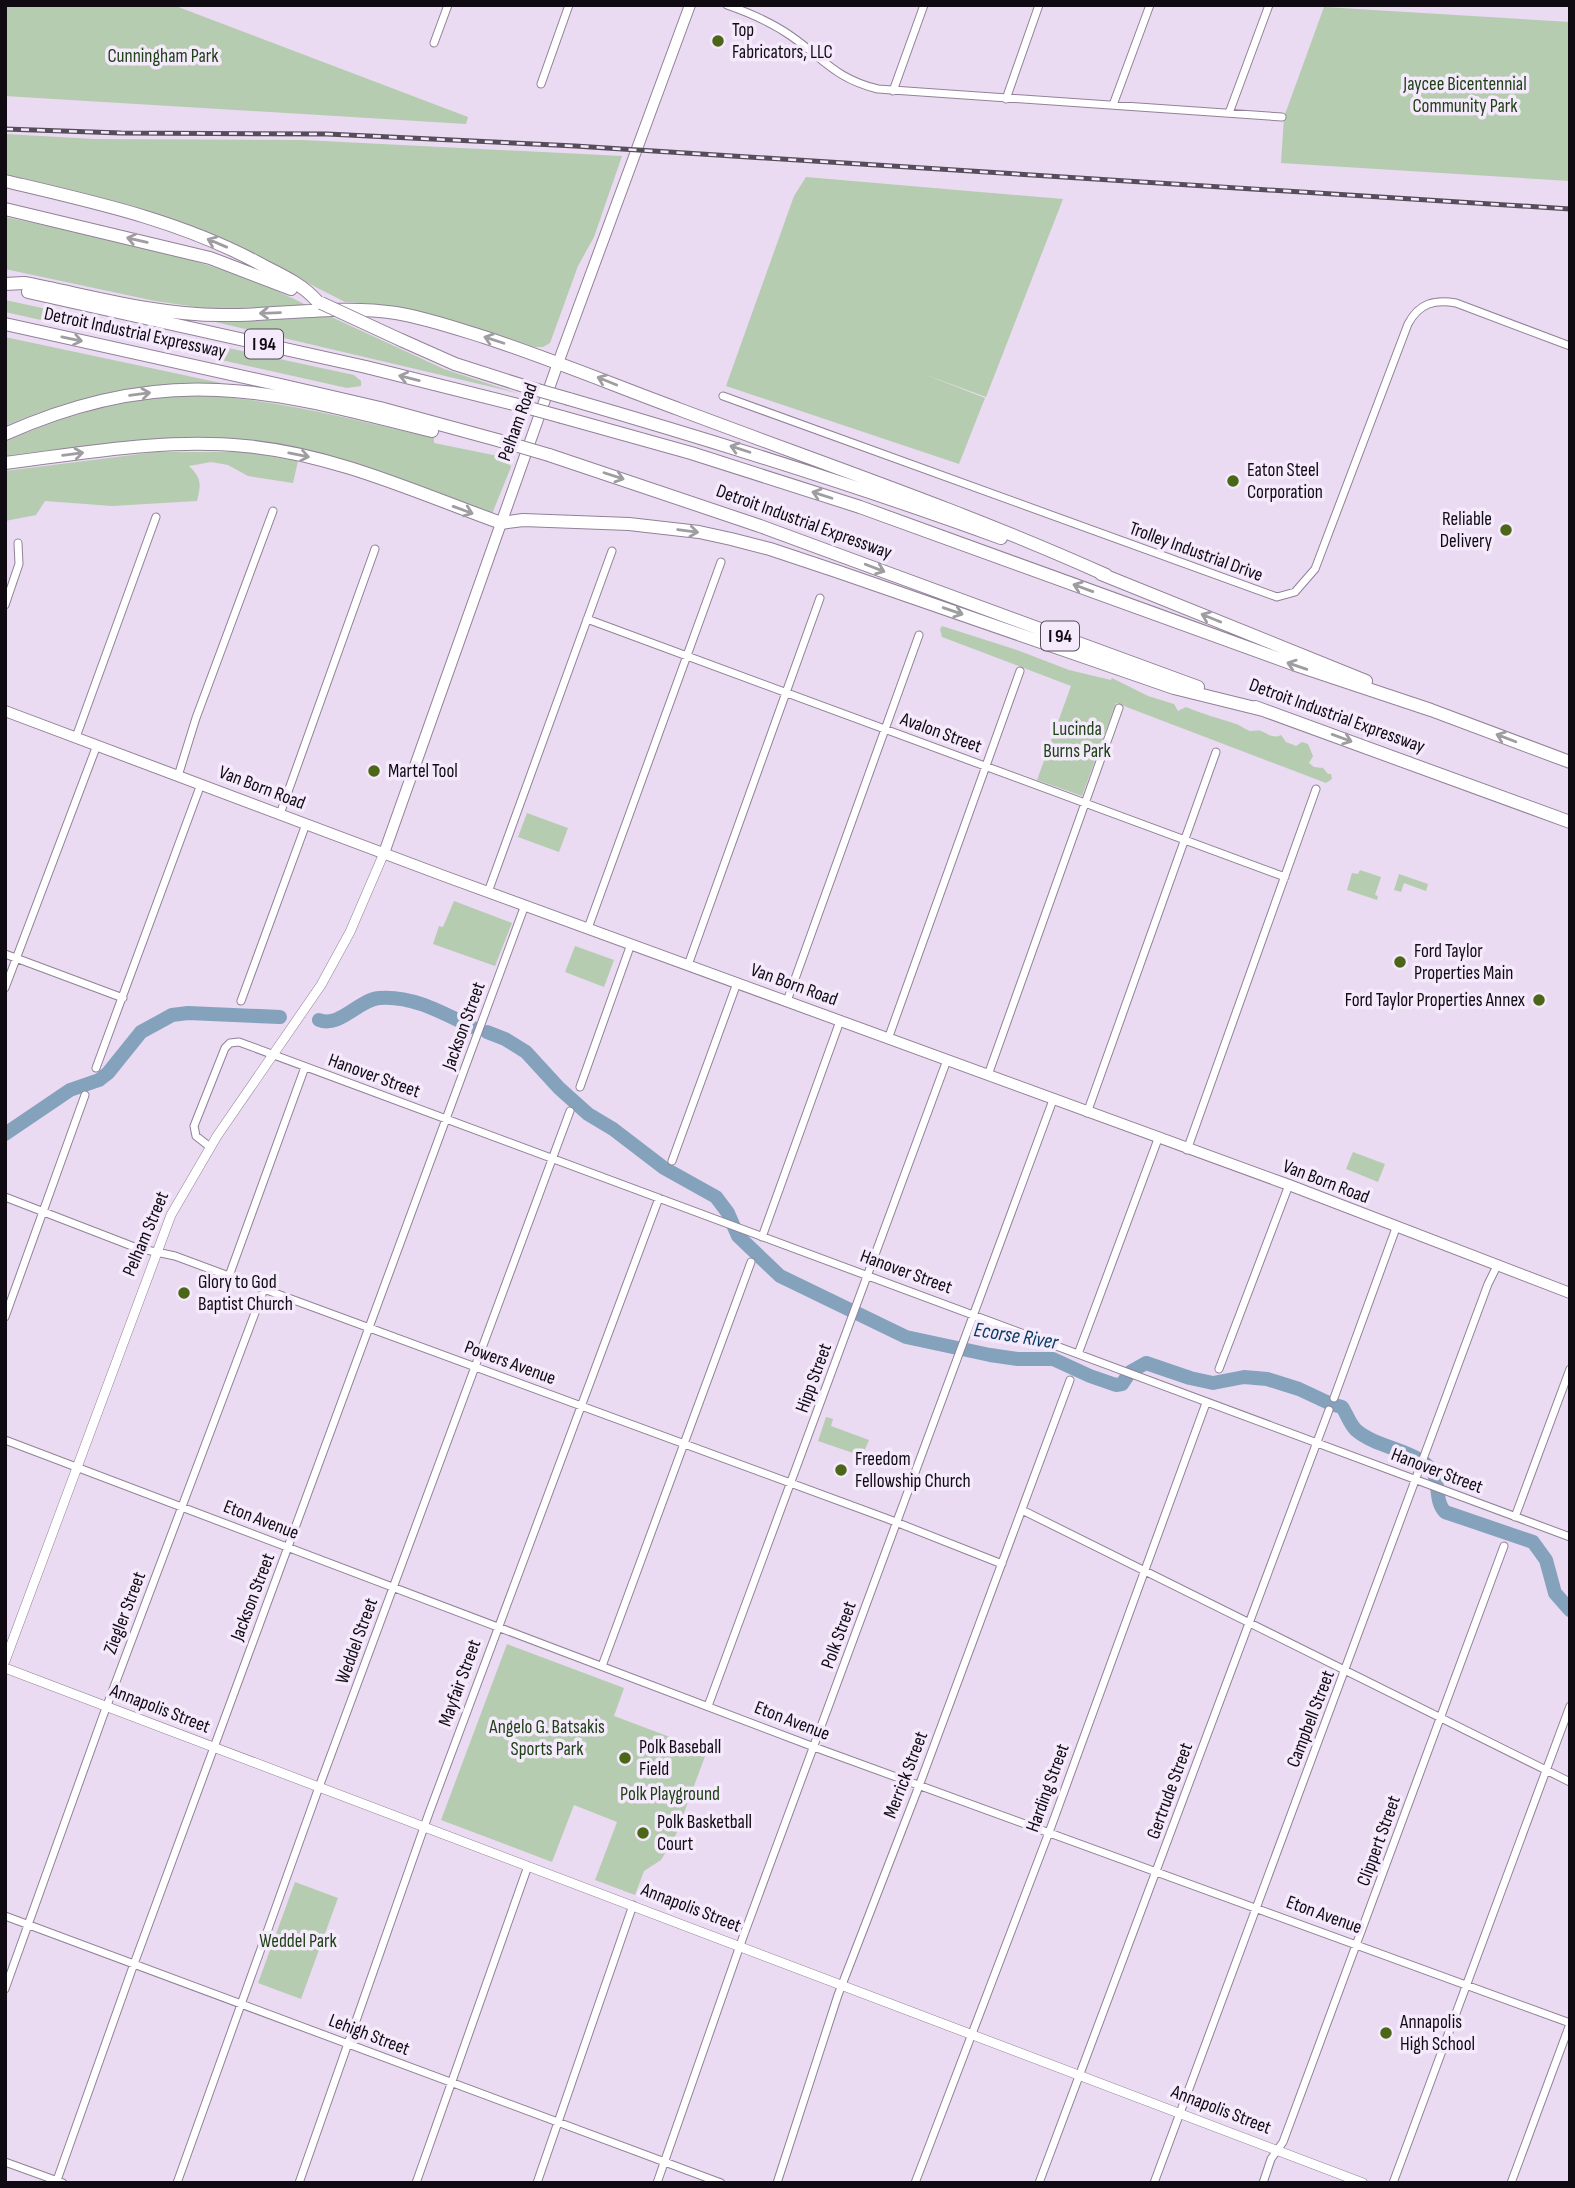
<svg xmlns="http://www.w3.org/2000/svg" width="1575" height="2188" font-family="'Sofia Sans Condensed',sans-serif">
	<rect width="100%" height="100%" fill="#eadaf2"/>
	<path fill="#b5ccb0" d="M5,5H173L468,117L466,124L5,96Z
		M1324,7L1570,22V181L1281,163L1284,117Z
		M5,134L95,139L303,140L622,156L594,237L578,266L550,343L543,347H535L430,314L375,304L345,302L218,237L172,219L129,205L5,174Z
		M806,177L1063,199L986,397L921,373L985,398L959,464L726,386L794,196Z
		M5,217C108,239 214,257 308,306L210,309L155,301L5,269Z
		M5,300L354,375L361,381V386L347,388L5,312Z
		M325,314L444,369L517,393L211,321Z
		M5,337L221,383L220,385C197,385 173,384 150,387C100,392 51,406 5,426Z
		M193,395C275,398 354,420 434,438V443L508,458L511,467L492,514L367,469L251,441L193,437L5,457V442C71,413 121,399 193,395Z
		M156,452H247L298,461L293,483L248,476L228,465L211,462L189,466C202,478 201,485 197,501L112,506L45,501L36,515L5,521V471Z
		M942,626L1017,650L1069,670L1111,680L1112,678L1148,696L1174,704L1178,711L1186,707C1202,714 1218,718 1236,724C1242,726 1244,729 1250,731C1251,731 1261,730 1261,731C1269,734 1272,739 1281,735L1286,742L1296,746L1302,742L1308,744L1313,756L1309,763L1314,767L1323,768L1328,774H1331L1332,779L1326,783L1116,703L1082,796L1037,780L1071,686L942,637L940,629Z
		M527,813L568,828L559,852L518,837Z
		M1360,870L1381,877L1375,895L1378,896L1377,900L1347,890L1352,873L1358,874Z
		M1399,874L1428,884L1426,891L1404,883L1401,892L1394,890Z
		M454,901L512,923L495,966L433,944L439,926L443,927Z
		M575,946L614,960L604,987L565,972Z
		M1353,1152L1385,1164L1378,1182L1346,1169Z
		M826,1417L833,1419L831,1426L869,1440L862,1456L818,1441Z
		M507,1644L624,1688L614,1716L707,1751L675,1837L661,1860L644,1871L635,1895L595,1880L617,1822L574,1805L552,1862L441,1820Z
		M295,1882L338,1898L301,1999L258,1983Z"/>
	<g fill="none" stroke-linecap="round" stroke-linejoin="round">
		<path stroke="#84a2bc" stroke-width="14" d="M319,1020C340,1028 358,1000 379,998C412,995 443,1013 472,1027
			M487,1032L505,1039L526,1052L559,1088L588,1114L613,1129L664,1168L716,1197L728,1213L738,1236L780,1276L906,1337L990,1355L1018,1359H1053L1090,1376L1116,1385L1122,1384L1130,1372L1146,1363L1190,1378L1213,1383L1244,1377L1267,1379L1299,1389L1331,1404L1342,1407C1347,1414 1349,1423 1356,1430C1375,1447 1413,1450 1429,1467C1442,1480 1433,1499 1445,1512L1533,1542L1546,1560L1555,1593L1570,1610
			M5,1134L70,1090L99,1080L108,1073L141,1032L172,1015L188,1013L280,1017"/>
		<g stroke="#918298" stroke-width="9">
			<path id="minor" d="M727,5C750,13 771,22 791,36C824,59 836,79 878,89L1282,117
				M434,43L448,5
				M541,84L569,5
				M893,91L924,5
				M1006,99L1039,5
				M1113,105L1150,5
				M1229,113L1269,5
				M723,396L1277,597L1295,592L1315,569L1408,324C1419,303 1435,299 1456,303L1570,346
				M5,605L19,564L18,543
				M587,619L1285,877
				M76,737L156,517
				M178,776L196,718L273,511
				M280,814L375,549
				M488,892L612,551
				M588,928L721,562
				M5,954L123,998
				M688,965L820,598
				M5,988L97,745
				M241,1001L306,824
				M787,1001L919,635
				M888,1039L1020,671
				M96,1068L201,784
				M988,1075L1119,708
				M580,1087L631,944
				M1087,1113L1216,752
				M210,1147L196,1136L194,1126L225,1048L230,1043L239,1042L1570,1537
				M1187,1150L1316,789
				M672,1161L737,983
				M5,1197L137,1248L175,1256L272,1292L888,1519L1002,1564
				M762,1237L840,1021
				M229,1276L305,1067
				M5,1317L85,1095
				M1078,1354L1158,1139
				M1219,1369L1289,1185
				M1334,1398L1396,1228
				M5,1440L814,1747L1570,2023
				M1022,1510L1570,1782
				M1515,1517L1570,1369
				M602,1666L751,1262
				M708,1706L947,1060
				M5,1916L721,2183
				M5,1989L103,1716L264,1289
				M5,2162L63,2183
				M56,2183L131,1972L525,905
				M177,2183L319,1787L570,1111
				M299,2183L429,1813L659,1198
				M416,2183L528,1866
				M537,2183L633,1905
				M657,2183L743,1937L1053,1100
				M777,2183L838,1995L919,1786L1070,1380
				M915,2183L1051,1827L1206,1403
				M1039,2183L1329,1410
				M1154,2183L1488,1284L1497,1266
				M1263,2183L1271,2159L1283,2142L1504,1546
				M1393,2183L1570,1706
				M1511,2183L1570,2024"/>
		</g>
		<g stroke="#918298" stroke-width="10">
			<path id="tertiary" d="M5,1661L171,1215L217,1136L321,985L350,932L384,853
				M5,1668L1363,2183"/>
		</g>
		<g stroke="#918298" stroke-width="12">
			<path id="secondary" d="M5,711L444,876L1289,1185L1570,1293
				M384,853L558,363L690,5"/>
		</g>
		<g stroke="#918298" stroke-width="14">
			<path id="motorway" d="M5,181C94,202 183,221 264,266C284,276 303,285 317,301
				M5,209L210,258L291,289
				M5,284L24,283C87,295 156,315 220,315C278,316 339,304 396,313C426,318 455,328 484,337C551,359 616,386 681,410C824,464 966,512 1106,575
				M28,292L366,367L522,406
				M5,324L285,386L380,408L501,441
				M401,340L455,364L527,387
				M569,399C714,441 859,486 1001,538
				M562,417L691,453L860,507L1296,665L1431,710L1570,762
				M5,434C72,404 144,386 218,390C290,393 362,414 432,431
				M549,455L760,526L1198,687
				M5,463C84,453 165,438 245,446C334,454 418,493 501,523L523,520L629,524L699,532L731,539L770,549L839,572L1174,688L1263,710
				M1101,574L1366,681
				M1255,707L1570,822"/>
		</g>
		<use href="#minor" stroke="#fff" stroke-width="7"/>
		<use href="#tertiary" stroke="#fff" stroke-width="9"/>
		<use href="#secondary" stroke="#fff" stroke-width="10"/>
		<use href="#motorway" stroke="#fff" stroke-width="12"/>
		<g stroke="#564d5a" stroke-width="5">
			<path id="rail" d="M5,129L121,133L327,134L575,146L1570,209"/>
		</g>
		<use href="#rail" stroke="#f5e9fc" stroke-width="2.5" stroke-dasharray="8" stroke-linecap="butt"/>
		<g stroke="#918298" stroke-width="14" stroke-linecap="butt">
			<path id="motorway-bridge" d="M321,303L401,340
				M527,387L569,399
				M522,406L562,417
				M501,441L549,455"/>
		</g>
		<use href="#motorway-bridge" stroke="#fff" stroke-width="12"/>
	</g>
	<defs><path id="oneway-shaft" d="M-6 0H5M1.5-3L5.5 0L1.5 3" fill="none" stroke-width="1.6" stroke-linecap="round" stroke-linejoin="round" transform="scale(1.75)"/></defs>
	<g stroke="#9f9da1">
		<use href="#oneway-shaft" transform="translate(137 240) rotate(-167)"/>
		<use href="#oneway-shaft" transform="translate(217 243) rotate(-157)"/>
		<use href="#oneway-shaft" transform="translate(270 313) rotate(178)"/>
		<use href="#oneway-shaft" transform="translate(72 339) rotate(12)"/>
		<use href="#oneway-shaft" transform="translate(494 340) rotate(-162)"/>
		<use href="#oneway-shaft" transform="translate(409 378) rotate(-166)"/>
		<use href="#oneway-shaft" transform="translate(607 381) rotate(-158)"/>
		<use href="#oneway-shaft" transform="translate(140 394) rotate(-8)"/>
		<use href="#oneway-shaft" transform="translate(740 449) rotate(-162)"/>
		<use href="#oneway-shaft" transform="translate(73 454) rotate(-7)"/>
		<use href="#oneway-shaft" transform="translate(299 455) rotate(11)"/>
		<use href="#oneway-shaft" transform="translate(614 476) rotate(18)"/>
		<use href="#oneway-shaft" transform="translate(822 495) rotate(-162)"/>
		<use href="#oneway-shaft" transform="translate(463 510) rotate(20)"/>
		<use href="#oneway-shaft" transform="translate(688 531) rotate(8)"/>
		<use href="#oneway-shaft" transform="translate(875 568) rotate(21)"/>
		<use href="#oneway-shaft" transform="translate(1083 588) rotate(-160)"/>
		<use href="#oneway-shaft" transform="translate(953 611) rotate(19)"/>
		<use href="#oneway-shaft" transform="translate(1211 618) rotate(-158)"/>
		<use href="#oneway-shaft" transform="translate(1297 666) rotate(-161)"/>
		<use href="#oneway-shaft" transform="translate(1342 738) rotate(20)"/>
		<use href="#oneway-shaft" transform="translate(1506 738) rotate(-159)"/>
	</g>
	<g fill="#4c6618" stroke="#f5e9fc" stroke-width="2.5">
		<circle cx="718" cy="41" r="7"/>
		<circle cx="1233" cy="481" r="7"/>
		<circle cx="1506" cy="530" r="7"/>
		<circle cx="374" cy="771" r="7"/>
		<circle cx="1400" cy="962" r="7"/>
		<circle cx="1539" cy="1000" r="7"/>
		<circle cx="184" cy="1293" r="7"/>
		<circle cx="841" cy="1470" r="7"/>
		<circle cx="625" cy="1758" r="7"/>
		<circle cx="643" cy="1833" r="7"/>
		<circle cx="1386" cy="2033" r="7"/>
	</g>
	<g text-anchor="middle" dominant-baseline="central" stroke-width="7" stroke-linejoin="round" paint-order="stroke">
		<g fill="#f5e9fc" stroke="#554e59" stroke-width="2">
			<rect x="245" y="329.5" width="38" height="29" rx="5"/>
			<rect x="1041" y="621.5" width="38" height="29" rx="5"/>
		</g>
		<g font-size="18" font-weight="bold" fill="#100b13">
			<text x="264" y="344">I 94</text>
			<text x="1060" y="636">I 94</text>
		</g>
		<g font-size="19" fill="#100b13" stroke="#f5e9fc" text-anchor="start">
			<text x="732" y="30">Top<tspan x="732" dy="22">Fabricators, LLC</tspan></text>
			<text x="1247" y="470">Eaton Steel<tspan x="1247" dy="22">Corporation</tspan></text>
			<text x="1492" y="519" text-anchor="end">Reliable<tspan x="1492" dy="22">Delivery</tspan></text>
			<text x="388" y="771">Martel Tool</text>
			<text x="1414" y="951">Ford Taylor<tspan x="1414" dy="22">Properties Main</tspan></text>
			<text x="1525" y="1000" text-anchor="end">Ford Taylor Properties Annex</text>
			<text x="198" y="1282">Glory to God<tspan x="198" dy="22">Baptist Church</tspan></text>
			<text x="855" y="1459">Freedom<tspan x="855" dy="22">Fellowship Church</tspan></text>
			<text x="639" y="1747">Polk Baseball<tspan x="639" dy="22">Field</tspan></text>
			<text x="657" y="1822">Polk Basketball<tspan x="657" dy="22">Court</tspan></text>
			<text x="1400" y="2022">Annapolis<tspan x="1400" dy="22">High School</tspan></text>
		</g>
		<g font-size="19" fill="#1e4116" stroke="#f5e9fc">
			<text x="163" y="56">Cunningham Park</text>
			<text x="1465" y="84">Jaycee Bicentennial<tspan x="1465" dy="22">Community Park</tspan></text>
			<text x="1077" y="729">Lucinda<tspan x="1077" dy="22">Burns Park</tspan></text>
			<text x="547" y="1727">Angelo G. Batsakis<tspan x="547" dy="22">Sports Park</tspan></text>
			<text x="670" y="1794">Polk Playground</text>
			<text x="298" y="1941">Weddel Park</text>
		</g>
		<g font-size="19" fill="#100b13" stroke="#f5e9fc">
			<text transform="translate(135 333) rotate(12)">Detroit Industrial Expressway</text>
			<text transform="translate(518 422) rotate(-70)">Pelham Road</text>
			<text transform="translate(804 522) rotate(20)">Detroit Industrial Expressway</text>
			<text transform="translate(1196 552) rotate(20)">Trolley Industrial Drive</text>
			<text transform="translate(1337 716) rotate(20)">Detroit Industrial Expressway</text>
			<text transform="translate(941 733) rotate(20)">Avalon Street</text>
			<text transform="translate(262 788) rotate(21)">Van Born Road</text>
			<text transform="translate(794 985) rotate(20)">Van Born Road</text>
			<text transform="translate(464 1026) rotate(-70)">Jackson Street</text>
			<text transform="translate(374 1076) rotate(20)">Hanover Street</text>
			<text transform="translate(1326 1182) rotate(21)">Van Born Road</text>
			<text transform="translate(146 1234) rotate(-67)">Pelham Street</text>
			<text transform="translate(906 1272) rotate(20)">Hanover Street</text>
			<text transform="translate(510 1363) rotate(20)">Powers Avenue</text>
			<text transform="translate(814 1378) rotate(-70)">Hipp Street</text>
			<text transform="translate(1437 1471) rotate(21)">Hanover Street</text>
			<text transform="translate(261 1520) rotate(21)">Eton Avenue</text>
			<text transform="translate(253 1597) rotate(-69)">Jackson Street</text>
			<text transform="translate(125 1613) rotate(-69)">Ziegler Street</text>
			<text transform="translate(839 1635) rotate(-70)">Polk Street</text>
			<text transform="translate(357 1641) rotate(-70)">Weddel Street</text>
			<text transform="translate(460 1683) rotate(-70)">Mayfair Street</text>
			<text transform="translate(160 1709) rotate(21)">Annapolis Street</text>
			<text transform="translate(1311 1719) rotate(-69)">Campbell Street</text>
			<text transform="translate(792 1721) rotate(21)">Eton Avenue</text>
			<text transform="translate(906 1775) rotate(-69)">Merrick Street</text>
			<text transform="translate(1048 1788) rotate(-70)">Harding Street</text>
			<text transform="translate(1170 1791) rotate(-70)">Gertrude Street</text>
			<text transform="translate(1379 1841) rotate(-70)">Clippert Street</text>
			<text transform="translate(691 1908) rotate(21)">Annapolis Street</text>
			<text transform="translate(1324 1915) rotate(20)">Eton Avenue</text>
			<text transform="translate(369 2035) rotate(21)">Lehigh Street</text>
			<text transform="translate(1221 2110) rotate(21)">Annapolis Street</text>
		</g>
		<g font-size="21" font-style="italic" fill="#063b5f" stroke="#f5e9fc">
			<text transform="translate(1016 1336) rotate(9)">Ecorse River</text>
		</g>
	</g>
	<rect width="1575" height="2188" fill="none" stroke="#100b13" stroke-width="14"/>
</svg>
